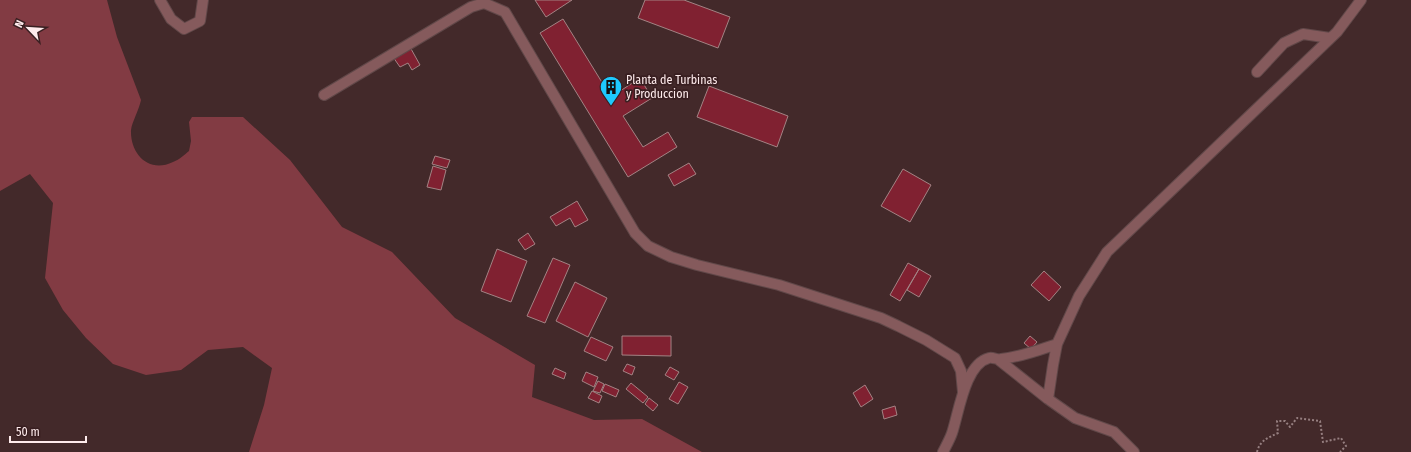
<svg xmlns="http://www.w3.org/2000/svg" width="1411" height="452" font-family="'Fira Sans Condensed',sans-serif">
	<rect width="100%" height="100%" fill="#43292a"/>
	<path fill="#823b43" d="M0,0H107L117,37L141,100C139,110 132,122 131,130C130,154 149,174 173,162C179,160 184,155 189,151L191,141L189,122L192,117H243L290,160L342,227L392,252L455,318L535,365L532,397L594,420L642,419L702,452H249L264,405L272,368L243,347L208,350L181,370L146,375L113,364L86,338L63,310L45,278L53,203L30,174L0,191Z"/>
	<path fill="#802131" stroke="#a38384" d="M535,0H572L546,17Z
		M645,0H684L730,17L718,48L638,18Z
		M563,19L611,97L640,78L652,98L623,116L643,147L668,132L677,147L628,177L540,33Z
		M410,47L420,65L412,70L408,63L400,67L393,57Z
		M709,86L788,116L777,147L697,117Z
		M435,156L450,160L447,168L432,164Z
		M689,163L696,174L674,186L668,175Z
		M433,166L446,170L441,190L427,187Z
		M903,169L931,185L910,222L881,206Z
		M577,201L588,220L575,227L570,218L556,226L550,217Z
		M528,233L535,244L525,250L518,240Z
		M497,249L527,261L511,302L481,291Z
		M553,258L570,265L545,323L527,316Z
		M908,263L919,269L900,301L890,295Z
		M919,269L931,276L919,297L907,290Z
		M1044,271L1061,287L1049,301L1031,285Z
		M575,282L607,298L588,337L556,321Z
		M622,336H671V356L622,355Z
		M1030,336L1037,342L1031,349L1024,343Z
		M591,337L613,347L606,361L584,351Z
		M627,364L635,367L632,375L623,371Z
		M670,367L679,372L674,380L665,375Z
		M555,368L566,373L564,379L552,374Z
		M586,372L598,377L594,387L582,381Z
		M598,381L604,384L600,393L593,391Z
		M679,382L688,387L678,404L669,399Z
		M631,383L648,397L643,403L626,389Z
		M605,384L619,390L616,397L602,391Z
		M865,385L873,399L861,407L853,393Z
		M592,391L602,396L599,403L588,398Z
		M649,398L658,405L653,411L645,404Z
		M895,406L897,415L884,419L882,410Z"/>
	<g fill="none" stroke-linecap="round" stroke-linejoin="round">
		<g stroke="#614849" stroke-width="12">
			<path id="minor" d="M160,0L171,19L184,29L200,21L203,0
				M1257,72L1284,43L1303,34L1330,38
				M324,95L471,7L484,3L505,12L635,233L648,246L671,257L697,265L779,285L881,318L898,326L926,340L955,358L961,371L963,392
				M999,360L1048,399L1075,418L1114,432L1134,452
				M1048,399L1053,365L1057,344
				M943,452C946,446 950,439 952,433C959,412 965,364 989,358C993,357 997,360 1001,359C1021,357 1039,350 1057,344L1079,296L1107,252L1337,32L1361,0"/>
		</g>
		<path stroke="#967f80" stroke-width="2" stroke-dasharray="2 2" stroke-linecap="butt" d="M1257,452C1260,440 1268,438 1278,433L1277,421H1285L1290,427L1297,418L1320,421L1323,442L1341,438L1346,446L1340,452"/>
		<use href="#minor" stroke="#855a5c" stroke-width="10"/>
	</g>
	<defs>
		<g id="building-pin" transform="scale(1.15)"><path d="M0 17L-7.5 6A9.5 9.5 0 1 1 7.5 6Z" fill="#1ec9fd" stroke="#391f21"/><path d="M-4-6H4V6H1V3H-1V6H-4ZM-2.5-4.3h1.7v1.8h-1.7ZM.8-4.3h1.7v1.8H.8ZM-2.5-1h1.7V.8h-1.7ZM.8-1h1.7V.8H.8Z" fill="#111"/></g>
	</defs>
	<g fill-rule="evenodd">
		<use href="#building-pin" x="611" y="87"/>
	</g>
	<g text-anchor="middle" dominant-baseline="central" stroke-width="3.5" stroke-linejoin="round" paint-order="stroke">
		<g font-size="12" fill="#feebec" stroke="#391f21" text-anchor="start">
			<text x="626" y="80">Planta de Turbinas<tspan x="626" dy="14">y Produccion</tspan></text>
		</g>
	</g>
	<g transform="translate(28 28) rotate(295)" stroke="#391f21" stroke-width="3" paint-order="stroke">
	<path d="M0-3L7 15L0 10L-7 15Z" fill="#feebec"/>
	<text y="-6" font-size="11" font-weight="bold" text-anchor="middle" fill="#feebec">N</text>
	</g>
	<path d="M10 436v6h76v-6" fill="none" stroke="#feebec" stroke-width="2"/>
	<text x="16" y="436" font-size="12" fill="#feebec" stroke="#391f21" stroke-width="3" paint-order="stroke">50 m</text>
</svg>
